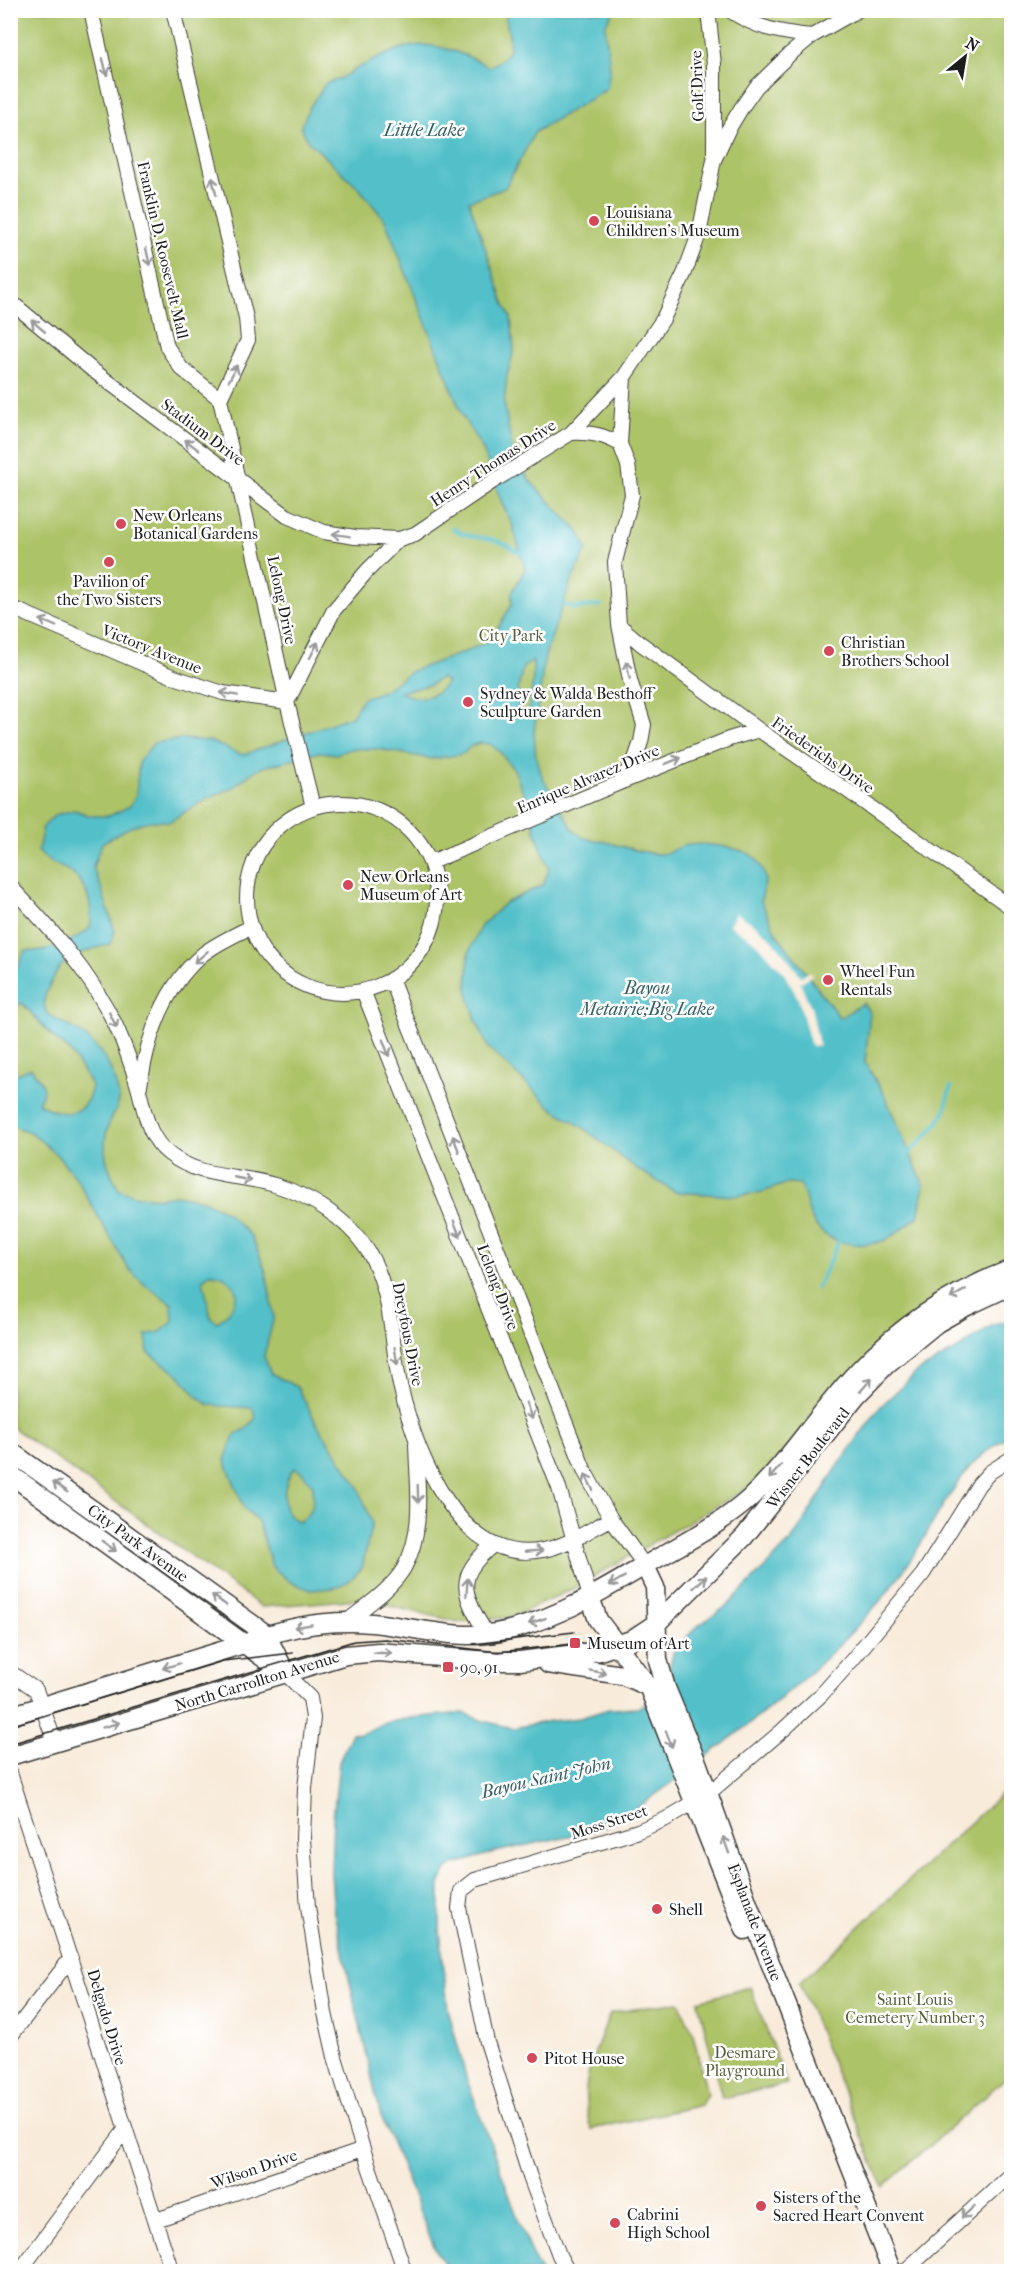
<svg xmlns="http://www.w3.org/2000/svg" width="1022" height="2282" font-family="'IM FELL French Canon',serif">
	<rect width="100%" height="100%" fill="#fff"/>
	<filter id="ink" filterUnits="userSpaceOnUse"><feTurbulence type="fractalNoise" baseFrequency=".0167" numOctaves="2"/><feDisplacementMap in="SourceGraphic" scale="12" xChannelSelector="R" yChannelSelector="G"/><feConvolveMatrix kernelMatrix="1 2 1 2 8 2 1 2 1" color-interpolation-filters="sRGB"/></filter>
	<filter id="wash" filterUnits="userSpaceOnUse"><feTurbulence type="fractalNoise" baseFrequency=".008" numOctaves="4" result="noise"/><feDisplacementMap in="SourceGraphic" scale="24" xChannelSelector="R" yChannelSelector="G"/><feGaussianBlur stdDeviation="1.35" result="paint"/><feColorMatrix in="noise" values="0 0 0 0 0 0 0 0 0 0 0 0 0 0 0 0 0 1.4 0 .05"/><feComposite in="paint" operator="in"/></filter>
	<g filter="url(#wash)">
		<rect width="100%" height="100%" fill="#f8ebda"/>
		<path fill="#adc367" stroke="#647042" stroke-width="1.5" d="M10,11H1011V1259L992,1264L936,1298L748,1488L572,1589L513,1617L459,1622L360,1599L262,1607L11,1426Z
			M1011,1785V2073L883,2187L799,1983Z
			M750,1987L787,2084L722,2098L698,2001Z
			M679,2002L693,2034L707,2094L701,2105L591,2129C577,2082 594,2056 610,2013Z"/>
		<path fill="#52c0c9" stroke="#376e72" stroke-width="1.5" fill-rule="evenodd" d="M505,11H614L605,25L610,69L607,89L535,132L505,188L469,201L503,300L511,318L514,350L507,376L504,403L513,454L531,482L579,532L587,549L570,584L545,656L534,732L536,757L543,779L573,829C583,841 592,839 606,842C624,847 642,853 661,854C669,854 675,848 683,846C699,842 742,846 755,858C760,862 763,873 766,878L761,901L776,933L840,1018L863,1003L870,1013L865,1063L883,1092L924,1185L918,1217C907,1224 895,1236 883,1241C860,1248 828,1245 814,1223C806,1211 807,1197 800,1184L788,1183L760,1193L734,1196L675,1192L637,1169L581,1126L553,1109L488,1047L476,1020L467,989L469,952L481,926L505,903L543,885L549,869L535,830L530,804L521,788L515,771L500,752L490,744L480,743L471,746L463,754L433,759L378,749H351L336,754L320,752L257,769L232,788L204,800L169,822C143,816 123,831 102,843L93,867L102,890L115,932L110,944C94,949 72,954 60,967C56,971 54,978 51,983C30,1018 61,1018 82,1034C97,1045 111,1064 115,1082C116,1087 120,1094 119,1100C119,1106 113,1114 110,1121C100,1147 106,1166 119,1190L138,1196L159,1198L176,1195L203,1200L225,1211L252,1237L266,1272L274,1317L264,1356L271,1374L297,1387L317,1424L358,1486L372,1523L362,1568L349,1581L335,1588L311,1590L292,1583L272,1567L258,1521L244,1508L225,1460L234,1436L246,1429L256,1418L252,1408L209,1405L197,1396L179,1375L148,1352L146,1335L160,1332L173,1322L172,1304L144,1284L128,1268L76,1178L59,1157L32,1133L11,1125V1076L31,1068C41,1083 49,1084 38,1103C62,1118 86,1118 92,1086L69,1050L55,1039L22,1003L14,1007L11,1014V975L15,972L25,951C50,952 70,944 90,928C93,908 88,883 70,872C55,862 51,866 38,851L43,827L55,815L75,810L91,816H109L130,806L136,795L139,761L154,743L181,739L209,741L243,755L352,716L363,698L383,691L412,671L465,652L491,640L512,604V593L525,569L512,524L502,504L483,450L463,417L385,220L358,187L308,141L301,127L309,108L326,83C340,81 348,73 360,67C374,60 388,52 403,48C431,39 464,53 489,67C521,52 507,38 505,11ZM533,661V678L528,715L520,716L518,689L523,667ZM441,678L447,682C436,699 417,701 400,692L430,685ZM210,1274C225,1274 232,1281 237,1294C233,1307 229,1315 217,1322L211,1318L203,1279ZM294,1468L302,1472L313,1486C314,1501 313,1514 299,1522C298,1521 291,1517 290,1516C279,1504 285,1479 294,1468Z
			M1011,1319V1435C957,1464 940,1516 908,1564C895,1584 878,1604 862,1621C793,1697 708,1755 627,1816L596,1830L495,1852L453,1865L446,1871L440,1882V1930L448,2009L466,2077L531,2254L541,2271H449L434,2247L380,2113L334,1913L331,1873L333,1819L339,1762L352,1733L361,1734L385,1723L410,1718L464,1713L483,1721L513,1728L551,1721L580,1718L609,1709L638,1708L672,1688L670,1665L674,1650L699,1625L727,1606L792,1540L838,1466L879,1408L917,1372L963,1346L991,1326Z"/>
		<path fill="#f8ebda" d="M736,913L754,924L773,940L801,976L810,972L812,975L800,983L811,1007L819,1045L811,1046L798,998L783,972L756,942L729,925Z"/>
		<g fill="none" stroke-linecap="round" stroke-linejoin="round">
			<path stroke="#52c0c9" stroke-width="4" d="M452,528C468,539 483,536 500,542C508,544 513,551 522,553
				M564,605L576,608L601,605
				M911,1152C922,1140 935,1128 943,1115C948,1106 946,1097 951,1087
				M817,1288L839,1241"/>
		</g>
	</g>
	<g filter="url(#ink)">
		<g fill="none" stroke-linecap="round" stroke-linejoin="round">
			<g stroke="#3d3b38" stroke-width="16">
				<path id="street" d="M91,10L167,347L181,368L220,399L248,340L246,318L173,10
					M708,10L714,64V155
					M729,10C755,28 781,33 812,36
					M10,301L90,368L287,516L324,532L355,537L399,539
					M220,399L287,702L313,807
					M571,433C591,432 603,435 620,444
					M10,607L174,677L223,693L287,702
					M619,625L640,643L759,730L848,791L1012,908
					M287,702L334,610L367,571L399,539L415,534L492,482L571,433L624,377L663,319L685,272L699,234L714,160L728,130L742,107L756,87L790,54L812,36L858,10
					M619,783L634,762L641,742L644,725L630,680L619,625L615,562L632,495L628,465L620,444L624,377
					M247 898a95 95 0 1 1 190 0a95 95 0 1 1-190 0Z
					M431,862L619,783L729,739L759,730
					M10,886C51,929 90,972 116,1026C125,1046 132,1066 138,1087C145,1111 147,1137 169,1154C200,1179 242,1174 278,1186C310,1196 345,1218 364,1245C393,1286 390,1338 400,1385C415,1449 458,1568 543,1550C567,1546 589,1530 611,1519
					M391,979L585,1472L611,1519L645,1566
					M364,993L559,1488L590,1597
					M140,1086C147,1038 164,987 203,954C217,943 235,935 251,927
					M346,1622C366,1606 391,1590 404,1568C425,1531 417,1485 416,1444
					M486,1633C463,1594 454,1577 493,1545
					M10,1672L36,1690L55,1742
					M286,1674L310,1698L313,1718L305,1788L303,1839L308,1907L325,2013L335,2057L363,2149L405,2272
					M10,1773L172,2272
					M10,2037L71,1958
					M156,2220L363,2149
					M19,2272L125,2130
					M568,2272L559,2255L530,2177L487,2042L459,1908L461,1891L475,1880L638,1831L666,1819L708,1794L783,1730L822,1694L853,1659L923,1574L979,1484L990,1472L1012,1458
					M904,2272L1012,2173"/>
			</g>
			<g stroke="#3d3b38" stroke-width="21">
				<path id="secondary" d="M10,1451L266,1634L286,1674
					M10,1474L283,1672
					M645,1566L655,1587L658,1660L666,1688L698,1765L760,1937L892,2272
					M590,1597L598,1620L648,1686L745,1930
					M548,1664L622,1675L647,1686
					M10,1716L244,1644C284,1627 328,1619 372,1623C404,1626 435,1634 467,1635C505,1636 541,1621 575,1605C603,1591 630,1574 658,1558C689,1540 722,1523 749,1499C791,1459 819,1412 858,1371C900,1326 954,1291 1012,1269
					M10,1756L346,1655L378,1652L489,1661H520L600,1651L631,1640L658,1622L744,1537L856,1396L887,1364L937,1323L967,1306L1012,1285"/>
			</g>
			<use href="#street" stroke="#fff" stroke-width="14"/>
			<use href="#secondary" stroke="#fff" stroke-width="18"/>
			<path stroke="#1c1c1c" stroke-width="1.5" d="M473,1644L574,1632
				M10,1726L223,1661L293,1653
				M10,1744L354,1641L385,1639L498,1652L582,1643"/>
		</g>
		<defs><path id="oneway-shaft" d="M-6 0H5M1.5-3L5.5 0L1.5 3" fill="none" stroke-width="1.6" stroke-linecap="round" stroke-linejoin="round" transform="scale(1.5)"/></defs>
		<g stroke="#999">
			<use href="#oneway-shaft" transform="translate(105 67) rotate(76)"/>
			<use href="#oneway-shaft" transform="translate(214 186) rotate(-104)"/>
			<use href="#oneway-shaft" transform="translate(148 257) rotate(77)"/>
			<use href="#oneway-shaft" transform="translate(38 326) rotate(-140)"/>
			<use href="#oneway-shaft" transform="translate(233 373) rotate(-63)"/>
			<use href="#oneway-shaft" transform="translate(192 445) rotate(-143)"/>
			<use href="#oneway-shaft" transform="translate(341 535) rotate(-171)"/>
			<use href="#oneway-shaft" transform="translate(48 623) rotate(-157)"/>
			<use href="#oneway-shaft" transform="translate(314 650) rotate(-63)"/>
			<use href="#oneway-shaft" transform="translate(628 670) rotate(-101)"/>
			<use href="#oneway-shaft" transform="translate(229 694) rotate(-170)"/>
			<use href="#oneway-shaft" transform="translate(673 761) rotate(-22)"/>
			<use href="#oneway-shaft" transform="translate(201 957) rotate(139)"/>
			<use href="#oneway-shaft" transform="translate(113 1020) rotate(63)"/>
			<use href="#oneway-shaft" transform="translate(386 1048) rotate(69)"/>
			<use href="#oneway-shaft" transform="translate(456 1144) rotate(-111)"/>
			<use href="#oneway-shaft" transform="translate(243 1179) rotate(11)"/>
			<use href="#oneway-shaft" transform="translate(457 1229) rotate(69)"/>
			<use href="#oneway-shaft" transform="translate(958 1294) rotate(150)"/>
			<use href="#oneway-shaft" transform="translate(396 1356) rotate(81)"/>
			<use href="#oneway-shaft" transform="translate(866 1385) rotate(-48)"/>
			<use href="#oneway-shaft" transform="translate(529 1411) rotate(69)"/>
			<use href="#oneway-shaft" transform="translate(775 1472) rotate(132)"/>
			<use href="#oneway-shaft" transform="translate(589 1482) rotate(-116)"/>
			<use href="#oneway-shaft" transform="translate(60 1487) rotate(-144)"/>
			<use href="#oneway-shaft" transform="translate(418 1494) rotate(88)"/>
			<use href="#oneway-shaft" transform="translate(109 1546) rotate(36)"/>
			<use href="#oneway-shaft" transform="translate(534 1551) rotate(-5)"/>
			<use href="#oneway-shaft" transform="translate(617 1581) rotate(150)"/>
			<use href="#oneway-shaft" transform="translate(700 1582) rotate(-43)"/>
			<use href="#oneway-shaft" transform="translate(467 1587) rotate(-86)"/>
			<use href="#oneway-shaft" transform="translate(219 1600) rotate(-144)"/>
			<use href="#oneway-shaft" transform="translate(537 1621) rotate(161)"/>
			<use href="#oneway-shaft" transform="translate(303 1626) rotate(170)"/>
			<use href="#oneway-shaft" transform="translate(383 1653) rotate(2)"/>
			<use href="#oneway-shaft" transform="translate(171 1666) rotate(163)"/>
			<use href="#oneway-shaft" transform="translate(598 1672) rotate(10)"/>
			<use href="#oneway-shaft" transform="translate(111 1725) rotate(-17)"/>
			<use href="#oneway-shaft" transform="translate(669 1739) rotate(69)"/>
			<use href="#oneway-shaft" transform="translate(726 1845) rotate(-110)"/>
			<use href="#oneway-shaft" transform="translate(968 2212) rotate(137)"/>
		</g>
	</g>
	<g fill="#d1495b" stroke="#fff" stroke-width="2">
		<circle cx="594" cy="221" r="6"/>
		<circle cx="121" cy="524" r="6"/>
		<circle cx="109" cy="562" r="6"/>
		<circle cx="829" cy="651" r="6"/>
		<circle cx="468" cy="702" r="6"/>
		<circle cx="348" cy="885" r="6"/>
		<circle cx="828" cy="980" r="6"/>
		<rect x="569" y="1637" width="12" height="12" rx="3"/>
		<rect x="442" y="1661" width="12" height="12" rx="3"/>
		<circle cx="657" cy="1909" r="6"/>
		<circle cx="532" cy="2058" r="6"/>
		<circle cx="761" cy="2206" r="6"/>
		<circle cx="615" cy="2223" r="6"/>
	</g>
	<g text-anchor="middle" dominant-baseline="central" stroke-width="5" stroke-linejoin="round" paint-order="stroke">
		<g font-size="16" fill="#1c1c1c" stroke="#fff">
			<text transform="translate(697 86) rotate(-92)">Golf Drive</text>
			<text transform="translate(163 250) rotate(77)">Franklin D. Roosevelt Mall</text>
			<text transform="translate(203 432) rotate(37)">Stadium Drive</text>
			<text transform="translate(493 463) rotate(-33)">Henry Thomas Drive</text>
			<text transform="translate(282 600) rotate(78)">Lelong Drive</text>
			<text transform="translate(152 649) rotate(22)">Victory Avenue</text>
			<text transform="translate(823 755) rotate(35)">Friederichs Drive</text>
			<text transform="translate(588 779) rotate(-23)">Enrique Alvarez Drive</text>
			<text transform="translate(498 1287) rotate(69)">Lelong Drive</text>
			<text transform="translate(408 1334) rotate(79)">Dreyfous Drive</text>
			<text transform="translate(808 1458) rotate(-52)">Wisner Boulevard</text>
			<text transform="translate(138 1543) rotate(36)">City Park Avenue</text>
			<text transform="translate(257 1681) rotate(-17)">North Carrollton Avenue</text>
			<text transform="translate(609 1822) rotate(-18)">Moss Street</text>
			<text transform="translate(755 1922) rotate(69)">Esplanade Avenue</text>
			<text transform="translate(107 2017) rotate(73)">Delgado Drive</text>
			<text transform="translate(254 2169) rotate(-19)">Wilson Drive</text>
		</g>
		<g font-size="16" fill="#1c1c1c" stroke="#fff" text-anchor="start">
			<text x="606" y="212">Louisiana<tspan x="606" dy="18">Children's Museum</tspan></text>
			<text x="133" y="515">New Orleans<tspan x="133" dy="18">Botanical Gardens</tspan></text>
			<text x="109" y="581" text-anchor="middle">Pavilion of<tspan x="109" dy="18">the Two Sisters</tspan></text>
			<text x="841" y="642">Christian<tspan x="841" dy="18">Brothers School</tspan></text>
			<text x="480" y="693">Sydney &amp; Walda Besthoff<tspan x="480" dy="18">Sculpture Garden</tspan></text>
			<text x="360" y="876">New Orleans<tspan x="360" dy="18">Museum of Art</tspan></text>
			<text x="840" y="971">Wheel Fun<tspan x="840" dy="18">Rentals</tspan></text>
			<text x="587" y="1643">Museum of Art</text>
			<text x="460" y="1667">90, 91</text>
			<text x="669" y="1909">Shell</text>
			<text x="544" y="2058">Pitot House</text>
			<text x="773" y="2197">Sisters of the<tspan x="773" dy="18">Sacred Heart Convent</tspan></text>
			<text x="627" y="2214">Cabrini<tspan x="627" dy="18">High School</tspan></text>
		</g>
		<g font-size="16" fill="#565f3a" stroke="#fff">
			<text x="511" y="635">City Park</text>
			<text x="915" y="1999">Saint Louis<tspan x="915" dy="18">Cemetery Number 3</tspan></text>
			<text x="745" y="2052">Desmare<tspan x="745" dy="18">Playground</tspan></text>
		</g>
		<g font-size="18" font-style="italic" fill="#325e61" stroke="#fff">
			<text x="424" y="130">Little Lake</text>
			<text x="647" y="988">Bayou<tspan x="647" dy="21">Metairie;Big Lake</tspan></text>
			<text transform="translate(546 1778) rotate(-13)">Bayou Saint John</text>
		</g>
	</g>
	<rect width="1022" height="2282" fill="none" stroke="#fff" stroke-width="36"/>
	<g transform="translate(965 57) rotate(30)" stroke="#ffffff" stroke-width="4.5" paint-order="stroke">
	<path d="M0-4.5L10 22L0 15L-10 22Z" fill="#1c1c1c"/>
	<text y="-9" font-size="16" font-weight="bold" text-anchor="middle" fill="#1c1c1c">N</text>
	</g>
</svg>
